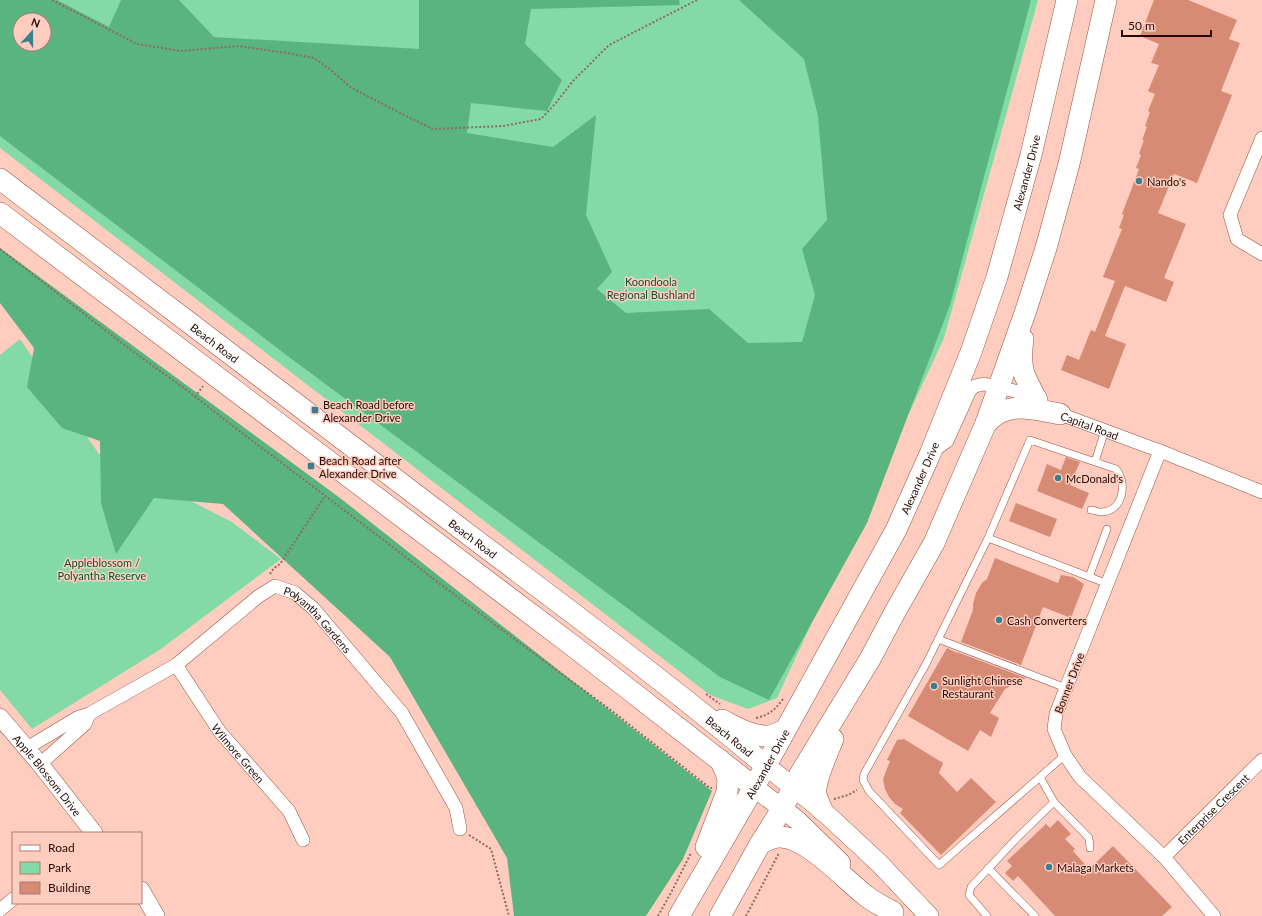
<svg xmlns="http://www.w3.org/2000/svg" width="1262" height="916" font-family="Lato,sans-serif">
	<rect width="100%" height="100%" fill="#ffcdbf"/>
	<path fill="#84daa6" fill-rule="evenodd" d="M0,0H1038L944,338L777,698L748,709L710,695L0,148ZM20,20H44V44H20Z
		M20,339L99,454L232,522L281,559L161,649L32,729L0,690V355Z"/>
	<path fill="#59b47f" fill-rule="evenodd" d="M0,0H57L109,27L121,0H179L214,37L419,49V0H679L680,5L531,9L525,44L562,80L547,111L471,103L467,133L553,147L596,115L586,215L612,272L597,289L626,313L709,309L748,343L802,342L815,295L802,249L827,220L818,116L804,59L739,0H1031L950,305L867,523L769,700L720,677L285,354L0,136ZM20,20H44V44H20Z
		M0,248L340,498L712,791L683,859L646,916H514L507,858L390,657L223,504L154,498L116,554L101,503L100,441L62,428L27,387L34,348L0,303Z"/>
	<path fill="#d78a74" d="M1154,0H1188L1237,20L1229,39L1240,43L1221,91L1232,95L1197,183L1174,174L1158,213L1186,224L1164,278L1174,282L1166,302L1125,286L1105,336L1126,344L1109,389L1061,370L1067,355L1079,360L1091,330L1095,332L1115,281L1103,277L1122,229L1119,228L1124,215L1122,214L1139,169L1136,168L1141,155L1139,154L1144,140H1142L1147,127L1145,126L1150,112L1148,111L1155,94L1148,91L1159,65L1151,63L1159,44L1140,36Z
		M1066,457L1080,462L1070,485L1089,493L1082,509L1037,491L1047,464L1061,470Z
		M1016,503L1057,519L1050,537L1009,521Z
		M995,558L1058,583L1061,575L1073,577L1084,584L1071,618L1043,607L1021,665L961,642L973,610V604L976,593L982,583L987,579Z
		M947,648L957,653V652L1026,678L1005,689L990,713L999,718L991,737L980,730L968,751L908,716Z
		M904,739L943,763L939,773L957,792L971,778L996,802L941,855L900,813L903,809L895,804L889,797L885,789L883,779L890,761L887,760L897,740Z
		M1058,820L1071,834L1065,839L1075,849L1073,851L1089,869L1113,846L1172,907L1162,916H1055L1018,876L1013,881L1005,873L1012,866L1007,861L1046,824L1050,828Z"/>
	<g fill="none" stroke-linecap="round" stroke-linejoin="round">
		<g stroke="#98513e" stroke-width="8">
			<path id="service" d="M1095,462L1105,430
				M1091,510C1094,510 1098,512 1101,512C1123,512 1128,483 1116,469L1030,440L988,538L1108,584
				M988,538L926,664L864,774L863,780L869,791L939,865L1040,777
				M1089,577L1107,529
				M938,639L1066,688
				M1054,802L1089,838L1090,848
				M988,868L1035,916
				M987,916L969,895L971,887L1017,838L1054,802L1040,777L1065,755"/>
		</g>
		<g stroke="#98513e" stroke-width="14">
			<g id="minor">
				<path d="M1262,138L1230,215L1237,239L1262,254"/>
				<path id="s1" d="M1054,410L1060,414L1160,451L1262,492"/>
				<path d="M933,451L947,441L970,390L975,386L984,384L1015,391L1037,400"/>
				<path d="M1160,451L1066,688L1056,714L1054,729L1065,755L1080,777L1164,857L1214,916"/>
				<path id="s2" d="M176,665L220,732L289,811L303,840"/>
				<path id="s3" d="M27,748L77,718L89,714L176,665L259,596L275,586L295,593L313,608L402,713L456,808L460,829"/>
				<path d="M40,764L85,724L89,714"/>
				<path id="s4" d="M1164,857L1262,760"/>
				<path d="M0,910L13,899"/>
			</g>
		</g>
		<g stroke="#98513e" stroke-width="18">
			<g id="tertiary">
				<path id="s5" d="M0,717L40,764L94,833"/>
				<path d="M141,890L156,916"/>
			</g>
		</g>
		<g stroke="#98513e" stroke-width="20">
			<path id="secondary" d="M765,765L822,810L880,864L929,916
				M754,787L797,820L841,863"/>
		</g>
		<g stroke="#98513e" stroke-width="22">
			<g id="primary">
				<path id="s6" d="M0,179C144,289 288,398 432,507C544,592 658,675 765,765"/>
				<path d="M0,213L577,649L754,787"/>
				<path d="M1023,339C1019,368 1023,375 1037,400"/>
				<path d="M986,423C991,419 997,413 1004,411C1021,404 1042,411 1060,414"/>
				<path d="M722,720C736,727 750,736 767,736C773,736 780,732 785,730"/>
				<path d="M822,810C820,805 817,799 816,794C814,781 828,752 833,739"/>
				<path d="M760,844C767,840 773,837 780,837C807,837 844,879 865,895C873,902 884,907 893,912"/>
				<path d="M706,847L727,792L728,779L725,770L720,760"/>
				<path id="s7" d="M679,916L754,787L896,530L930,454L971,352L997,277L1031,155L1067,0"/>
				<path d="M720,916L760,844L782,809L800,774L870,659L895,612L934,543L986,423L1025,313L1046,248L1069,164L1106,0"/>
			</g>
		</g>
		<path stroke="#906960" stroke-width="2" stroke-dasharray="2 2" stroke-linecap="butt" d="M52,0L137,44L181,51L238,46L287,53L314,58L331,70L350,87L404,115L433,129L503,126L541,119L555,104L573,81L609,45L697,0
			M0,249L127,347L188,391L238,430L381,538L440,584L612,711L710,788H712
			M195,397L203,386
			M270,574L274,568L280,564L325,496
			M706,694L720,704
			M756,718C769,715 775,710 783,699
			M834,799L848,795L857,790
			M469,835L491,849L509,916
			M658,916L673,889L691,853
			M746,916L779,853"/>
		<use href="#service" stroke="#fff" stroke-width="7"/>
		<use href="#minor" stroke="#fff" stroke-width="13"/>
		<use href="#tertiary" stroke="#fff" stroke-width="17"/>
		<use href="#secondary" stroke="#fff" stroke-width="19"/>
		<use href="#primary" stroke="#fff" stroke-width="21"/>
	</g>
	<g fill="#3b7e8e" stroke="#ffcdbf" stroke-width="1.5">
		<circle cx="1139" cy="181" r="4"/>
		<rect x="311" y="406" width="8" height="8" rx="2"/>
		<rect x="307" y="462" width="8" height="8" rx="2"/>
		<circle cx="1058" cy="478" r="4"/>
		<circle cx="999" cy="620" r="4"/>
		<circle cx="934" cy="686" r="4"/>
		<circle cx="1049" cy="867" r="4"/>
	</g>
	<g text-anchor="middle" dominant-baseline="central" stroke-width="3" stroke-linejoin="round" paint-order="stroke">
		<g font-size="11" fill="#250904" stroke="#ffcdbf">
			<text stroke="none"><textPath href="#s7" startOffset="824">Alexander Drive</textPath></text>
			<text stroke="none"><textPath href="#s6" startOffset="270">Beach Road</textPath></text>
			<text stroke="none"><textPath href="#s1" startOffset="39">Capital Road</textPath></text>
			<text stroke="none"><textPath href="#s7" startOffset="500">Alexander Drive</textPath></text>
			<text stroke="none"><textPath href="#s6" startOffset="594">Beach Road</textPath></text>
			<text stroke="none"><textPath href="#s3" startOffset="353">Polyantha Gardens</textPath></text>
			<text transform="translate(1069 683) rotate(-69)">Bonner Drive</text>
			<text stroke="none"><textPath href="#s6" startOffset="918">Beach Road</textPath></text>
			<text stroke="none"><textPath href="#s2" startOffset="108">Wilmore Green</textPath></text>
			<text stroke="none"><textPath href="#s7" startOffset="176">Alexander Drive</textPath></text>
			<text stroke="none"><textPath href="#s5" startOffset="75">Apple Blossom Drive</textPath></text>
			<text stroke="none"><textPath href="#s4" startOffset="69">Enterprise Crescent</textPath></text>
		</g>
		<g font-size="11" fill="#250904" stroke="#ffcdbf" text-anchor="start">
			<text x="1147" y="181">Nando's</text>
			<text x="323" y="404">Beach Road before<tspan x="323" dy="13">Alexander Drive</tspan></text>
			<text x="319" y="460">Beach Road after<tspan x="319" dy="13">Alexander Drive</tspan></text>
			<text x="1066" y="478">McDonald's</text>
			<text x="1007" y="620">Cash Converters</text>
			<text x="942" y="680">Sunlight Chinese<tspan x="942" dy="13">Restaurant</tspan></text>
			<text x="1057" y="867">Malaga Markets</text>
		</g>
		<g font-size="11" fill="#0a5230" stroke="#ffcdbf">
			<text x="651" y="281">Koondoola<tspan x="651" dy="13">Regional Bushland</tspan></text>
			<text x="102" y="562">Appleblossom /<tspan x="102" dy="13">Polyantha Reserve</tspan></text>
		</g>
	</g>
	<rect x="12" y="832" width="130" height="72" fill="#ffcdbf" stroke="#a87f74"/>
	<rect x="20" y="845" width="20" height="6" fill="#ffffff" stroke="#a87f74"/>
	<text x="48" y="852" font-size="12" fill="#250904">Road</text>
	<rect x="20" y="862" width="20" height="12" fill="#84daa6" stroke="#a87f74"/>
	<text x="48" y="872" font-size="12" fill="#250904">Park</text>
	<rect x="20" y="882" width="20" height="12" fill="#d78a74" stroke="#a87f74"/>
	<text x="48" y="892" font-size="12" fill="#250904">Building</text>
	<g transform="translate(32 32) rotate(21)"><circle r="19" fill="#ffcdbf" stroke="#a87f74"/>
	<path d="M0-3L7 15L0 10L-7 15Z" fill="#3b7e8e"/>
	<text y="-6" font-size="11" font-weight="bold" text-anchor="middle" fill="#250904">N</text>
	</g>
	<path d="M1122 30v6h89v-6" fill="none" stroke="#250904" stroke-width="2"/>
	<text x="1128" y="30" font-size="12" fill="#250904" stroke="#ffcdbf" stroke-width="3" paint-order="stroke">50 m</text>
</svg>
